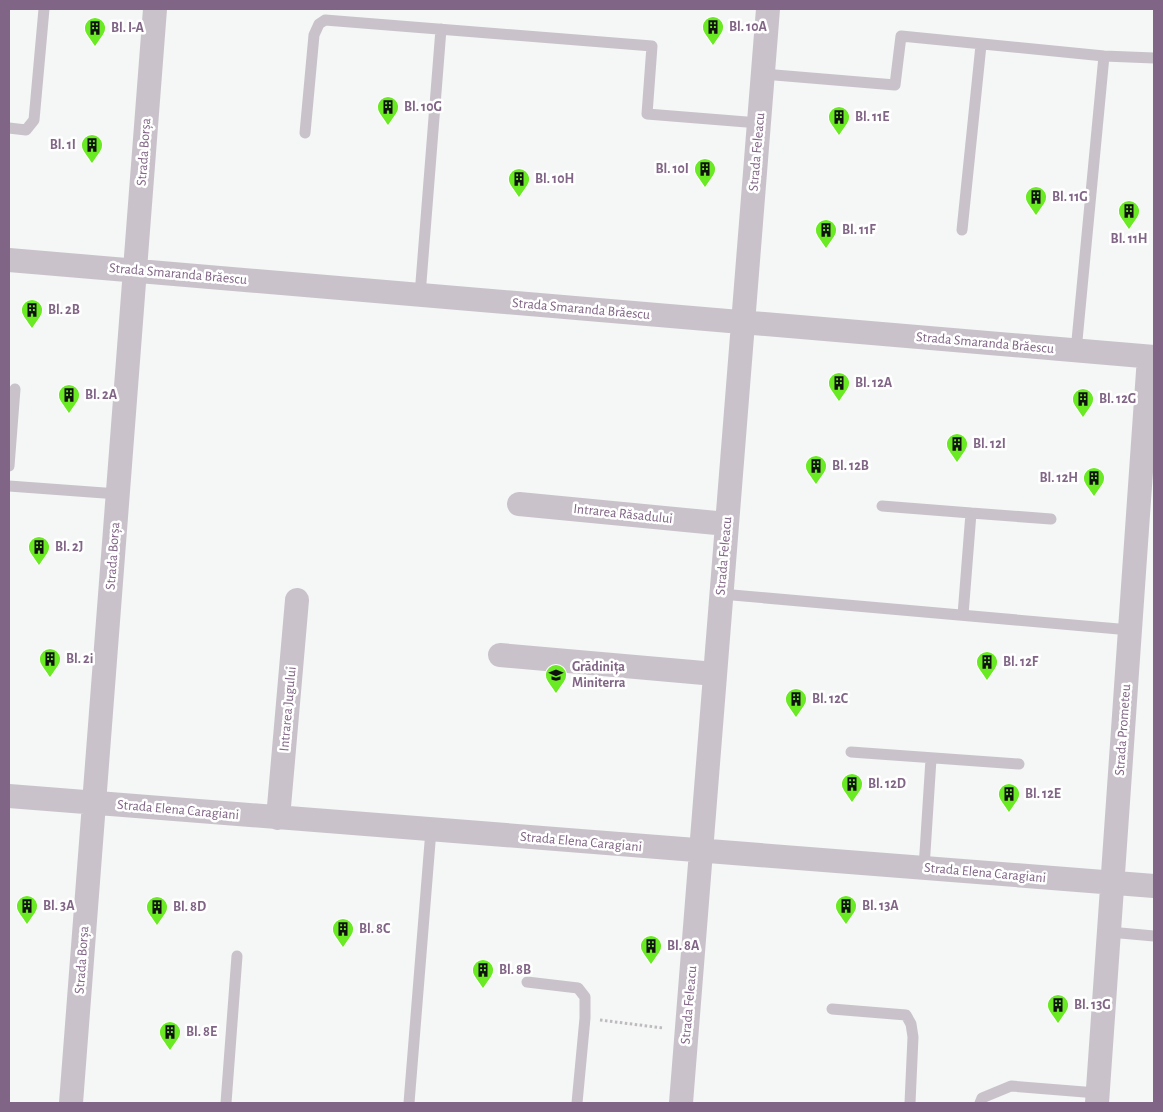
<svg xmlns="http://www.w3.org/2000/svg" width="1163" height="1112" font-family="'Alegreya Sans',sans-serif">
	<rect width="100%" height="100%" fill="#f4f7f5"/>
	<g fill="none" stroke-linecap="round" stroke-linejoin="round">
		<path stroke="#bfbac0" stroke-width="3" stroke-dasharray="2.5 2.5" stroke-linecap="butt" d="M600,1020L663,1028"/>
		<path stroke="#c9c2ca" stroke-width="11" d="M763,74L895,85L901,36L1104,56L1154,58
			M9,128L26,130L34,120L44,9
			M305,133L314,35L319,24L325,20L652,46L647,114L759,123
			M962,230L981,45
			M420,295L441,29
			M1076,351L1104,56
			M9,466L15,389
			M9,486L118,494
			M882,506L971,513
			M721,594L1130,630
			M963,615L971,513L1051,519
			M851,752L1019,764
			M924,868L931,759
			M1109,932L1154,936
			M527,982L578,988L585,997V1018L577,1103
			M832,1009L906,1015L911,1024L913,1037L910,1103
			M226,1103L237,956
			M409,1103L431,830
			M980,1103L982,1098L1011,1086L1097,1093"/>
		<path stroke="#c9c2ca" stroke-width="24" d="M9,260L1154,357
			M519,504L727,524
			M500,655L715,674
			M9,796L1154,886
			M278,818L297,600
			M71,1103L155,9
			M681,1103L768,9
			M1097,1103L1149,357"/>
	</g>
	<defs>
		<g id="building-pin" transform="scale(1.125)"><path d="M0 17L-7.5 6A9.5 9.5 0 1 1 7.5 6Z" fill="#69ea22" stroke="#fff"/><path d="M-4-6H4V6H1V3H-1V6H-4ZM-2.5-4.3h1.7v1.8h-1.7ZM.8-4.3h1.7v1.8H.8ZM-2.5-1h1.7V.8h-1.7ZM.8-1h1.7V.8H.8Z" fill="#111"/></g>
		<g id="school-pin" transform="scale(1.125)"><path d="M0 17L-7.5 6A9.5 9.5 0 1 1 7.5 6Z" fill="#69ea22" stroke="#fff"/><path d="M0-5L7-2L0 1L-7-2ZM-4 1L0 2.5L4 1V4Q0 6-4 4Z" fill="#111"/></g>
	</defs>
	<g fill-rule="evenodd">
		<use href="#building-pin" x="713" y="27"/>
		<use href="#building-pin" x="95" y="28"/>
		<use href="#building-pin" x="388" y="107"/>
		<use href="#building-pin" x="839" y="117"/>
		<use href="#building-pin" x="92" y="145"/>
		<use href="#building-pin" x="705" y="169"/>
		<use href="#building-pin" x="519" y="179"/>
		<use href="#building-pin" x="1036" y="197"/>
		<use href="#building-pin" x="1129" y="211"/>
		<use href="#building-pin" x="826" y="230"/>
		<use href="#building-pin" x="32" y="310"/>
		<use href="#building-pin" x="839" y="383"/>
		<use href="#building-pin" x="69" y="395"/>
		<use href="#building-pin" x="1083" y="399"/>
		<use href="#building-pin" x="957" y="444"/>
		<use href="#building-pin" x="816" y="466"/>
		<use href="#building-pin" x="1094" y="478"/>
		<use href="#building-pin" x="39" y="547"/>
		<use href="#building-pin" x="50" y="659"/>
		<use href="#building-pin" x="987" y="662"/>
		<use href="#school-pin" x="556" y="675"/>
		<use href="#building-pin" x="796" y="699"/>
		<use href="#building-pin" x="852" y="784"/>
		<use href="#building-pin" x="1009" y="794"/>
		<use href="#building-pin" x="27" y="906"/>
		<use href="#building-pin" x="846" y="906"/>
		<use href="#building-pin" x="157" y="907"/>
		<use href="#building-pin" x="343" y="929"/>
		<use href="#building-pin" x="651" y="946"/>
		<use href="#building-pin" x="483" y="970"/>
		<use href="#building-pin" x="1058" y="1005"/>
		<use href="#building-pin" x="170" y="1032"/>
	</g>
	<g text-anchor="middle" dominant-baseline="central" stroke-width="5" stroke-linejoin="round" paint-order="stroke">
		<g font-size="14" font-weight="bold" fill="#816586" stroke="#fff" text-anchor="start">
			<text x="729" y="27">Bl. 10A</text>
			<text x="111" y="28">Bl. I-A</text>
			<text x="404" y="107">Bl. 10G</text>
			<text x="855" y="117">Bl. 11E</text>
			<text x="76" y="145" text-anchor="end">Bl. 1I</text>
			<text x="689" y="169" text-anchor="end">Bl. 10I</text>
			<text x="535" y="179">Bl. 10H</text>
			<text x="1052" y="197">Bl. 11G</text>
			<text x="842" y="230">Bl. 11F</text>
			<text x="1129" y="239" text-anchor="middle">Bl. 11H</text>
			<text x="48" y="310">Bl. 2B</text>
			<text x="855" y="383">Bl. 12A</text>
			<text x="85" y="395">Bl. 2A</text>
			<text x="1099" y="399">Bl. 12G</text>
			<text x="973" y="444">Bl. 12I</text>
			<text x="832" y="466">Bl. 12B</text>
			<text x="1078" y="478" text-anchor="end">Bl. 12H</text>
			<text x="55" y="547">Bl. 2J</text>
			<text x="66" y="659">Bl. 2i</text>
			<text x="1003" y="662">Bl. 12F</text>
			<text x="572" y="667">Grădinița<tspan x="572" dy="16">Miniterra</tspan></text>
			<text x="812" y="699">Bl. 12C</text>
			<text x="868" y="784">Bl. 12D</text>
			<text x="1025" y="794">Bl. 12E</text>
			<text x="43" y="906">Bl. 3A</text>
			<text x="862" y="906">Bl. 13A</text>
			<text x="173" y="907">Bl. 8D</text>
			<text x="359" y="929">Bl. 8C</text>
			<text x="667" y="946">Bl. 8A</text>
			<text x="499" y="970">Bl. 8B</text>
			<text x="1074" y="1005">Bl. 13G</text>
			<text x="186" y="1032">Bl. 8E</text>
		</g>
		<g font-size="14" fill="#816586" stroke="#fff">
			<text transform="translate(144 152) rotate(-86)">Strada Borșa</text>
			<text transform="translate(757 152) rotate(-85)">Strada Feleacu</text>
			<text transform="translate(178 274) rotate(5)">Strada Smaranda Brăescu</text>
			<text transform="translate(581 309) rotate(5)">Strada Smaranda Brăescu</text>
			<text transform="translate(985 343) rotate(5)">Strada Smaranda Brăescu</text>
			<text transform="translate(623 514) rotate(6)">Intrarea Răsadului</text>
			<text transform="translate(113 556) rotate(-86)">Strada Borșa</text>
			<text transform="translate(724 556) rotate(-85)">Strada Feleacu</text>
			<text transform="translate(288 709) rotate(-85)">Intrarea Jugului</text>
			<text transform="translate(1123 730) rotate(-86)">Strada Prometeu</text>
			<text transform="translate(178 810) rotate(5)">Strada Elena Caragiani</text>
			<text transform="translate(581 842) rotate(5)">Strada Elena Caragiani</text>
			<text transform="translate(985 873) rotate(5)">Strada Elena Caragiani</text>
			<text transform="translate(82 960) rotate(-86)">Strada Borșa</text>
			<text transform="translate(689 1005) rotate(-85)">Strada Feleacu</text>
		</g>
	</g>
	<rect width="1163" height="1112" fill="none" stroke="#816586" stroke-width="20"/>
</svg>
